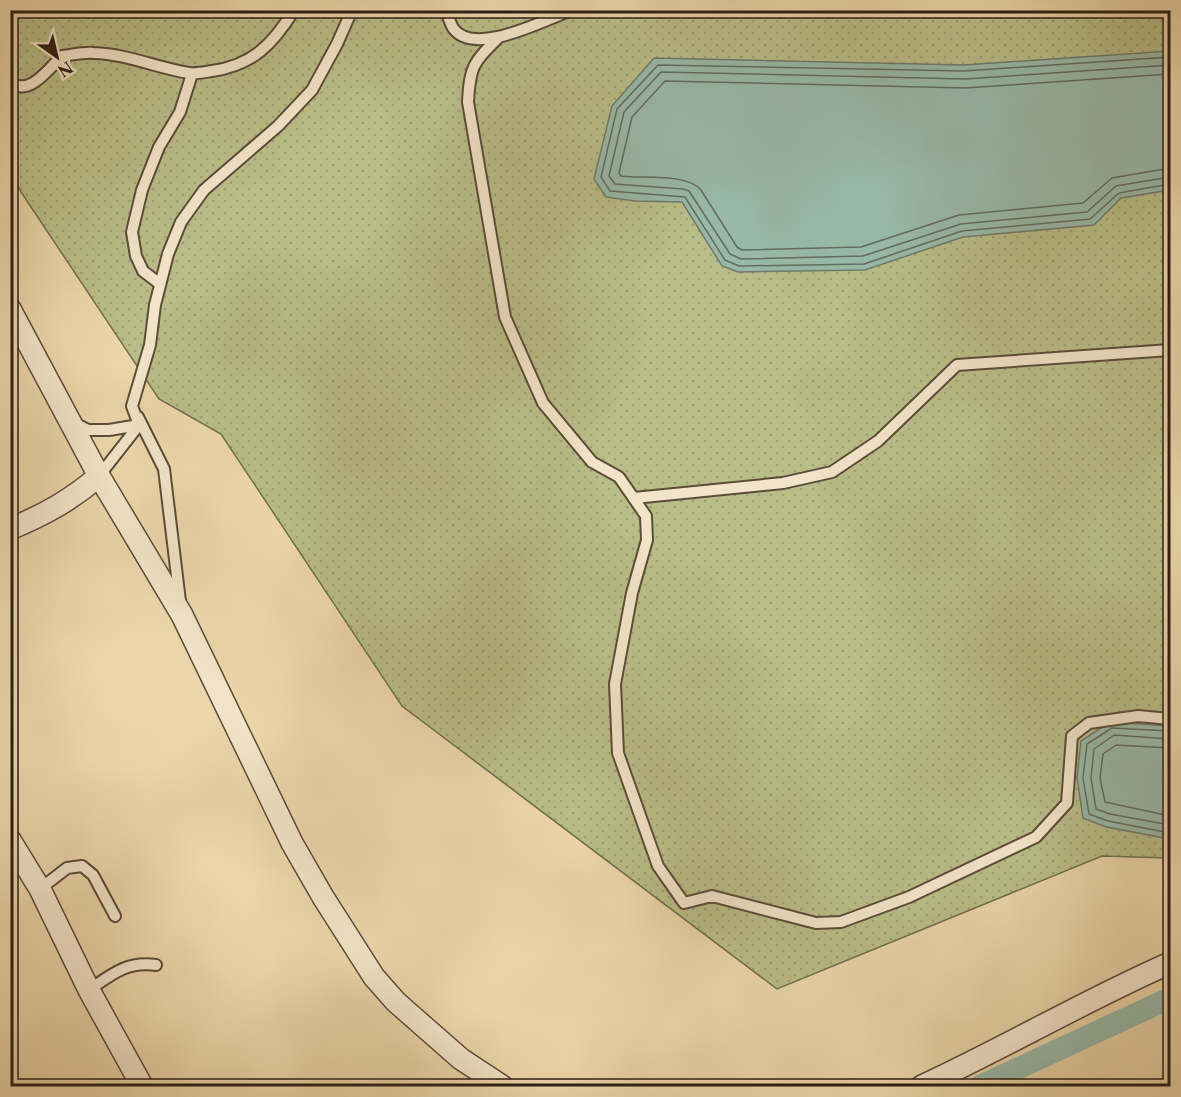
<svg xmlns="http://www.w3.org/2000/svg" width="1181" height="1097" font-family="'Libre Caslon Text',serif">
	<defs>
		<pattern id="grass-dots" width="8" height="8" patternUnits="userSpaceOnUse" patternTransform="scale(1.5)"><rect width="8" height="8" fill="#b9bd87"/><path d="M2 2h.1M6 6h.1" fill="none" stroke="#9fa274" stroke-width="1.8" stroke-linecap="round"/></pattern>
	</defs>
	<rect width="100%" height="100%" fill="#ebd6aa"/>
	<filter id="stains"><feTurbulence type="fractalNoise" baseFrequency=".00333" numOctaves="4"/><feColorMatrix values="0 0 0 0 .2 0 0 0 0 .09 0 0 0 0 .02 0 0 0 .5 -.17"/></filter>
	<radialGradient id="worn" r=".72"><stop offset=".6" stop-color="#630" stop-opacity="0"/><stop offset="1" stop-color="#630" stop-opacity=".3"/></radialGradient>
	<path fill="url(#grass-dots)" stroke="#726e4e" stroke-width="1.5" d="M10,11H1170V858L1102,856L777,989L402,706L221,434L159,399L21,192L11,173Z"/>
	<path fill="#98b9a8" stroke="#6d7b6d" stroke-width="1.5" d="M1170,51V190L1121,198L1094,225L963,237L865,270L738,272L722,266L682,202L635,201L606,197L594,179L612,106L654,58L964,65Z
		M1110,722L1170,726V839L1106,827L1083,818L1077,778L1081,741Z"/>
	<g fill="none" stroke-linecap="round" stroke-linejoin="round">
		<path stroke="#626c5e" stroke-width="1.5" d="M1170,57L964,71L658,65L617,109L601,177L610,191L685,197L725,260L739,266L864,264L962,231L1090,219L1119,193L1170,184
			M1170,65L965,79L661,72L624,112L609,176L615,184L683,189L689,191L730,254L741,259L863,256L961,224L1087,212L1116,186L1170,177
			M1170,74L965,88L665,81L632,117L619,173L621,176C643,179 687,173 701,190L737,247L742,250L861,247L959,215L1083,203L1112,178L1170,168
			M1170,731L1112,728L1087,744L1083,778L1089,814L1108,821L1170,833
			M1170,739L1114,735L1094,749L1091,778L1096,809L1110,814L1170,825
			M1170,748L1116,745L1103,754L1100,778L1105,802L1170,816"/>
		<path stroke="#98b9a8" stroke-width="22" d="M980,1086L1170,998"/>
		<g stroke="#5c4c3a" stroke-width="14">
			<path id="service" d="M446,10C448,16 450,23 453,28C474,58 546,19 572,10
				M498,38C473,63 470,66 468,102L505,317L543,403L592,462L619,477L646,516L647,540L632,593L615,684L618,753L658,866L684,903L712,896L816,923L841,922L909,897L1036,837L1067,803L1072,736L1089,723L1138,716L1170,719
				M10,82C29,98 50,67 62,56C72,55 83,52 94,53C127,54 157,68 189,73C196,74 205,72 212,71C253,65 273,44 294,10
				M160,284L143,271L136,256L132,232L142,190L159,147L180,112L192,74
				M138,417L164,469L180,601
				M74,423L88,430H109L139,425
				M99,476L139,425L132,406L150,345L155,305L168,254L181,222L204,190L278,126L312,90L337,44L352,10
				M634,498L783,483L832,472L878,441L957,365L1170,350
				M10,872L24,863
				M40,889L67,868L82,866L93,875L115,916
				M89,990C112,974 127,961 156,965"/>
		</g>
		<g stroke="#5c4c3a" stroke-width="24">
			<path id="minor" d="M10,309L99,476L182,615L292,843L323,897L374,977L396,1002L461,1059L502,1086
				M10,529C44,515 71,500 99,476
				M10,840L40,889L89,990L142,1086
				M922,1086C1006,1047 1086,1000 1170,963"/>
		</g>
		<use href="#service" stroke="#f2e4c8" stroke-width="10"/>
		<use href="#minor" stroke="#f2e4c8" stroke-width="21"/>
	</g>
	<rect width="1181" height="1097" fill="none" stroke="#ebd6aa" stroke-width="36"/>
	<rect x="12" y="12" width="1157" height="1073" fill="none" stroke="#2c1e14" stroke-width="3"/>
	<rect x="18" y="18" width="1145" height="1061" fill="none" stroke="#2c1e14" stroke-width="1.5"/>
	<g transform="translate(57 57) rotate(146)" stroke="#f2e4c8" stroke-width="4.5" paint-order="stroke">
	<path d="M0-4.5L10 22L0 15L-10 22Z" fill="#2c1e14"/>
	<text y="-9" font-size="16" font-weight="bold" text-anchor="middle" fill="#2c1e14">N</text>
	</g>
	<rect width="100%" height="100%" filter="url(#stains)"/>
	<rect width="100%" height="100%" fill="url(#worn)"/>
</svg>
